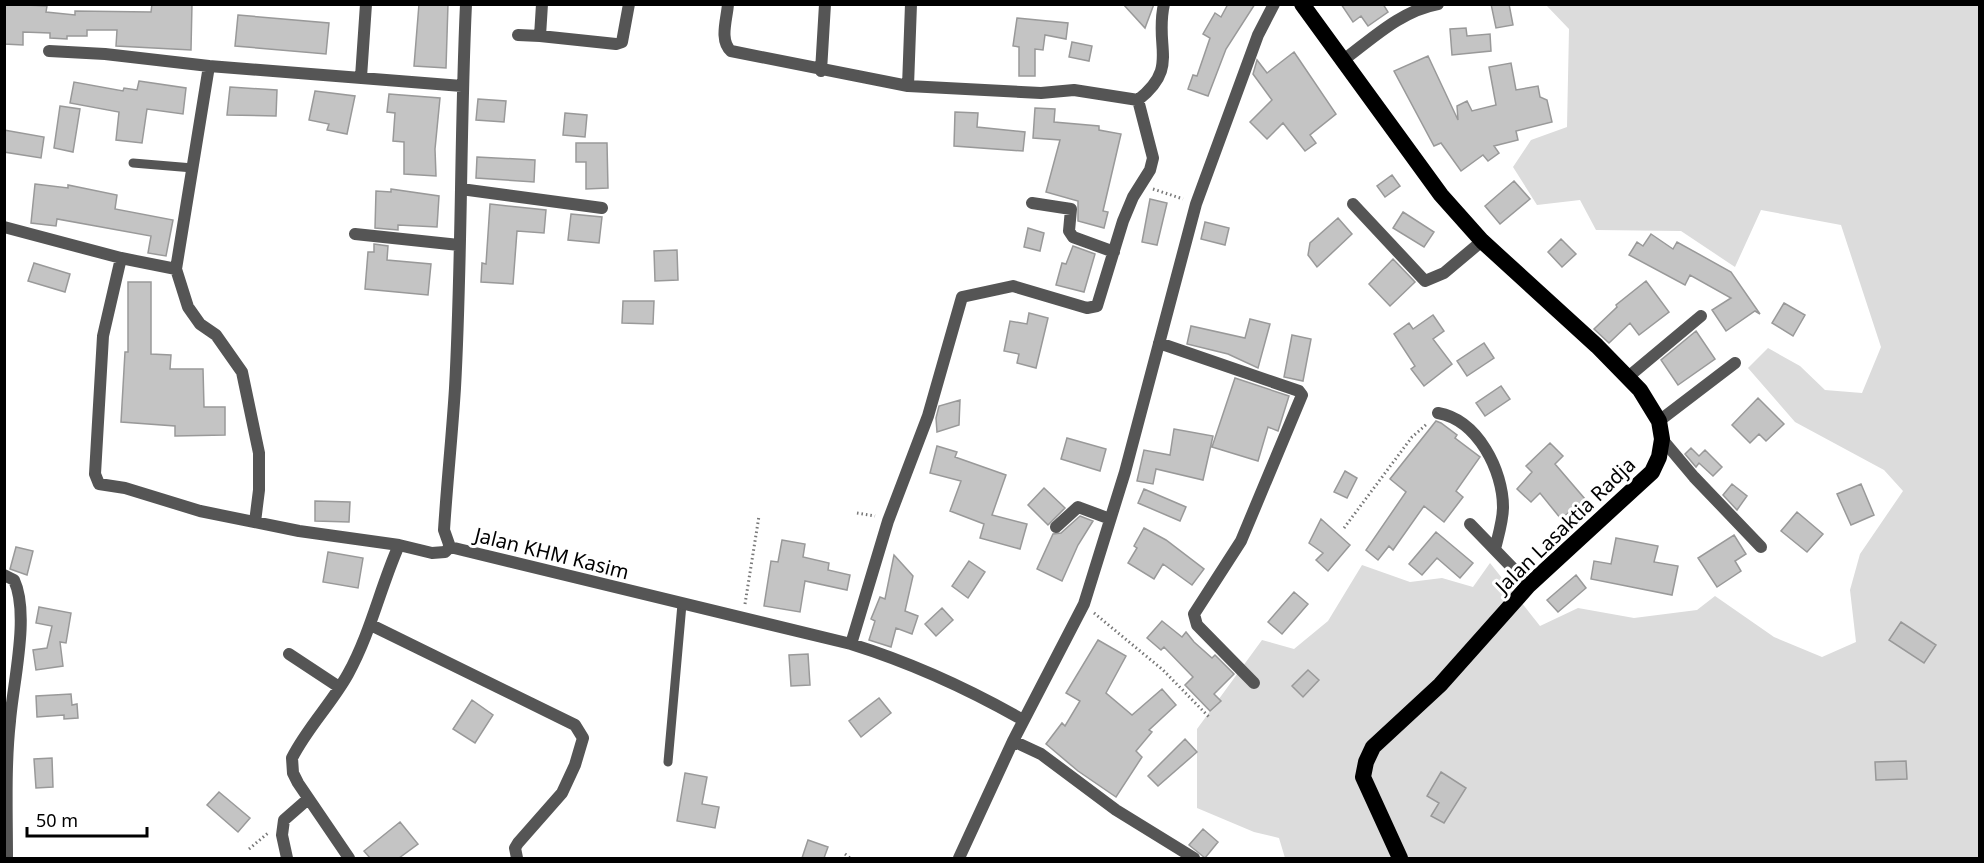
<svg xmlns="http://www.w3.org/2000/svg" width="1984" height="863" font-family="'Noto Sans',sans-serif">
	<rect width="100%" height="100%" fill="#fff"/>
	<path fill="#dcdcdc" d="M1546,5H1979V858H1285L1279,838L1254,832L1197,808V729L1262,640L1294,649L1328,621L1362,565L1410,582L1442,578L1473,587L1490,563L1540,626L1578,608L1634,618L1697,610L1715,596L1774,637L1822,657L1856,642L1850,590L1860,554L1903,491L1884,470L1795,422L1748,368L1768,348L1800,366L1825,390L1862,393L1881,347L1841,225L1761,210L1735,267L1681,231L1596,230L1580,200L1537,205L1513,167L1531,140L1567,127L1569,29Z"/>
	<path fill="#c4c4c4" stroke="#999" stroke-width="1.5" d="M4,4L47,6L46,12L75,15V11L151,12L152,4H192L191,50L116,46L117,30H87V36H67V39L50,38V33L23,32V45L4,44Z
		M419,4H448L446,68L414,66Z
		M1123,4H1154L1145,28Z
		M1228,4H1255L1226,49L1208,96L1188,89L1193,75L1197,76L1210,38L1203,34L1215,13L1221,17Z
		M1341,4H1383L1388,12L1368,26L1361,16L1353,22Z
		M1491,4H1509L1513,25L1496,28Z
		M238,15L329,23L326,54L235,46Z
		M1017,18L1068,23L1066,39L1045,35L1043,50L1035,49V76H1019V47L1013,46Z
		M1466,28L1467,36L1490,34L1491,51L1452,55L1450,29Z
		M1072,42L1092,46L1089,61L1069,57Z
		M1294,52L1336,114L1310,135L1316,143L1305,151L1283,123L1267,139L1250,122L1272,100L1253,74L1257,60L1267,73Z
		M1428,56L1458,120L1457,106L1467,101L1472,111L1496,105L1489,67L1511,63L1516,90L1538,86L1540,97L1547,100L1552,122L1516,131L1518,140L1494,146L1499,153L1488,161L1483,155L1461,171L1441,143L1434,146L1394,71Z
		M139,81L186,88L183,114L147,109L142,143L116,140L119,112L70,103L74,82L123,91L124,88L137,90Z
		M230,87L277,90L276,116L227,115Z
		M315,91L355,96L347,134L327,130L329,124L309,120Z
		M389,94L440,98L435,149L436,176L404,174V142L393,141L395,113L387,112Z
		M478,99L506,101L504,122L476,120Z
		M60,106L80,109L73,152L54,148Z
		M1035,108L1055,109L1054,122L1099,126V130L1121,134L1103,211L1108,212L1104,228L1078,221V201L1046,192L1060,140L1033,138Z
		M955,112L978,113L977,127L1025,132L1023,151L954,146Z
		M565,113L587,115L585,137L563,135Z
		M4,130L44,137L41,158L4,152Z
		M576,143H607L608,188L586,189V162H576Z
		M477,157L535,160L534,182L476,178Z
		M1392,175L1400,186L1385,197L1377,186Z
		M1514,181L1530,199L1500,224L1485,206Z
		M35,184L68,188V185L117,195L115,209L173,220L166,256L148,253L151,236L57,219L56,226L31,223Z
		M391,189L439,196L437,227L398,225V230L375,228L376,191L391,192Z
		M1150,199L1167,203L1157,245L1142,242Z
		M490,204L546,210L544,233L517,231L513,284L481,282L482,263L486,264Z
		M1403,212L1434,232L1424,247L1393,228Z
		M571,214L602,217L599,243L568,240Z
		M1338,218L1352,234L1317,267L1308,255L1310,243Z
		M1205,222L1229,228L1225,245L1201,239Z
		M1028,228L1044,233L1040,251L1024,247Z
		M1651,234L1673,249L1677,242L1731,272L1760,314L1755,311L1726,331L1712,310L1731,298L1690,275L1685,285L1629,255L1637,242L1643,246Z
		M1561,239L1576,254L1562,267L1548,252Z
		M374,244L388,246L387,260L431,264L428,295L365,289L368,252H374Z
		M1073,246L1095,254L1084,292L1056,285L1062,263L1066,264Z
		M677,250L678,280L655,281L654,251Z
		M1393,259L1415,282L1390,306L1369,284Z
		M34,263L70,274L65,292L28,281Z
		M1646,281L1669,312L1639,335L1630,323L1609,343L1594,329L1617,307L1616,305Z
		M128,282H151V354L171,355L170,369H203L204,407H225V435L175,436V426L121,422L125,352H128Z
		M623,301H654L653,324L622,323Z
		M1784,303L1805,315L1793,336L1772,323Z
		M1029,313L1048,318L1036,368L1017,363L1019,354L1004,351L1010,321L1027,324Z
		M1433,315L1444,331L1433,339L1452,364L1424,386L1411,369L1415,366L1394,334L1409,323L1413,329Z
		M1250,319L1270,324L1258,368L1228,354L1187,344L1191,326L1245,338Z
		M1696,331L1715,359L1678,385L1661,360Z
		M1292,335L1311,339L1303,381L1284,377Z
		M1484,343L1494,358L1467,376L1457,361Z
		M1235,378L1289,396L1278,431L1268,427L1258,461L1212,447Z
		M1501,386L1510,399L1485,416L1476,403Z
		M1758,398L1784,424L1766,441L1759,434L1750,443L1732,425Z
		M960,400L959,425L937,432L936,418L939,406Z
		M1436,421L1441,423L1457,435L1455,438L1480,457L1456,491L1463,497L1444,522L1424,506L1393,550L1389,546L1378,560L1366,550L1406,492L1390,479Z
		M1174,429L1213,436L1203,480L1156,469L1153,484L1137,481L1144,450L1170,455Z
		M1067,438L1106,449L1100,471L1061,459Z
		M1550,443L1563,456L1555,464L1585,499L1561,519L1540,493L1531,502L1517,489L1532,472L1526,466Z
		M937,446L957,452L955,457L1006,475L992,515L1027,524L1020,549L980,538L984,524L950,511L961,481L930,473Z
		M1691,448L1699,456L1705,450L1722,467L1713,476L1699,463L1696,467L1685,454Z
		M1345,471L1357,478L1347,498L1334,492Z
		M1732,484L1747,496L1737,510L1723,495Z
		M1861,484L1874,515L1851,525L1837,494Z
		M1044,488L1065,508L1048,525L1028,505Z
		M1144,489L1186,507L1180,521L1138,503Z
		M315,501L350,502L349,522L315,521Z
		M1797,512L1823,534L1807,552L1781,531Z
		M1080,516L1093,521L1078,545L1062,581L1037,569L1053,534L1061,533Z
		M1321,519L1350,545L1328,571L1316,560L1323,553L1309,543Z
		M1144,528L1166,540L1204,569L1192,585L1163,564L1154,579L1128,563L1137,548L1134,546Z
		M1436,532L1473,563L1460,578L1437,558L1422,575L1409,564Z
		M1734,535L1746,554L1735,561L1741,571L1717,587L1698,558Z
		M1616,538L1658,546L1654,562L1678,566L1672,595L1591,579L1594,561L1611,564Z
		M782,540L805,544L803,557L829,563L828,570L850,575L847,590L805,581L800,612L764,606L771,561L778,562Z
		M16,547L33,551L27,575L10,569Z
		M328,552L363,558L358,588L323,582Z
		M894,555L913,576L905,611L918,616L912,634L896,628L891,647L869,640L875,621L871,619L880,597L885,599Z
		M969,561L985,572L968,598L952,586Z
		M1576,575L1586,588L1558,612L1547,600Z
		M1294,592L1308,604L1282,634L1268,622Z
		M39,607L71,613L66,643L60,642L63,666L36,670L33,650L47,648L52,626L36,623Z
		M942,608L953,620L936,636L925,624Z
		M1162,621L1182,637L1186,632L1194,642L1212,658L1215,655L1234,674L1214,694L1221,701L1210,711L1185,685L1193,677L1164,647L1161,650L1147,638Z
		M1901,622L1936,645L1924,663L1889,640Z
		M1098,640L1126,656L1106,693L1132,715L1162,689L1176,705L1149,730L1152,732L1136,751L1142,757L1116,797L1078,771L1046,744L1062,723L1065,726L1080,701L1066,693Z
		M808,654L810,685L791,686L789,655Z
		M1308,670L1319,680L1303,697L1292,686Z
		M71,694L72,705L77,704L78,718L64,719V715L37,717L36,696Z
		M879,698L891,713L861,737L849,721Z
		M472,700L493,715L475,743L453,729Z
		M1185,739L1197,752L1158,786L1148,776Z
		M52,758L53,787L36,788L34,759Z
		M1906,761L1907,779L1876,780L1875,762Z
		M1441,772L1466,788L1444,823L1431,816L1439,803L1427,796Z
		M685,773L707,777L702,804L719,807L715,828L677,821Z
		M219,792L250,818L238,832L207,805Z
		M400,822L418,844L399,858H370L364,851Z
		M1203,829L1218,842L1205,858L1189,845Z
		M808,840L828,847L824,858H802Z"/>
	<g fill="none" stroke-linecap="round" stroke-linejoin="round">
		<path stroke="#777" stroke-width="3" stroke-dasharray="1.5 3" stroke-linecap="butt" d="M1153,189L1183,199
			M857,513L875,516
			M1344,528L1412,437L1428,423
			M745,604L759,516
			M1094,613L1163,670L1209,717
			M249,849L268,833
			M845,854L850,858"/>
		<path stroke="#555" stroke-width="9" d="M133,163L193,168
			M668,762L682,604"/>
		<path stroke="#555" stroke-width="12" d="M466,4C460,132 462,261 455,388C452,436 447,483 444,530L450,547L851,644C912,663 967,688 1023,720
			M728,4C727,19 719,40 731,51L908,86L911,4
			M518,35L540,36L542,4
			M540,36L616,44L622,42L629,4
			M49,51L105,54L209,66
			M1342,61C1372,39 1400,11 1438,4
			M821,71L825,4
			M361,77L366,4
			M1138,100C1180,67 1154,48 1164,4
			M461,189L602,208
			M1032,203L1071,209L1069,231L1073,237L1114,252
			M1353,204L1425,281L1444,273L1482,241
			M4,227L121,258
			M355,234L459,245
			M176,269L188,307L200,324L216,335L242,372L259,453V490L255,522
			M1159,343L1299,391L1302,395L1241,541L1194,614L1197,625L1254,683
			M1628,377L1701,316
			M1438,413C1478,420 1503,471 1503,507C1503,521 1498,536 1495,549
			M1659,421L1735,363
			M1662,439L1694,477L1761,547
			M1470,524L1529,585
			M1056,527L1078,507L1110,519
			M450,547L445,552L432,553L399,545L299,531L200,511L125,488L99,484L95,474L103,336L121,258L176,269L209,66L462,86
			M4,575L14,580C30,614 13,683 10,721C5,766 7,813 7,858
			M371,625L575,725L583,738L575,765L562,793L518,843L515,848L517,858
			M851,644L888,521L928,416L962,297L1013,286L1087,308L1097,306L1123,221L1133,197L1150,170L1153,158L1138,100L1074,90L1041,93L908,86
			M289,654L339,687
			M1013,741L1041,754L1116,810L1194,858
			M287,858L282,835L284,820L308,799
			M349,858L298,783L293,773L292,758C307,728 332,703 348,674C371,632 380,588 399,545
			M959,858L1013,741L1084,604L1125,472L1196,204L1258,35L1274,4"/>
		<path stroke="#000" stroke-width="16" d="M1302,4L1441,195L1482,241L1597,346L1640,390L1659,421L1662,439L1659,457L1652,472L1529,585L1440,685L1373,747L1366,762L1363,777L1400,858"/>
	</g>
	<g text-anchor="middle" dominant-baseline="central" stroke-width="6" stroke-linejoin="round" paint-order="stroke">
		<g font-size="20" fill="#000" stroke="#fff">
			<text transform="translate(1565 525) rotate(-44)">Jalan Lasaktia Radja</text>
			<text transform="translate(552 553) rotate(14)">Jalan KHM Kasim</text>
		</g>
	</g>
	<rect width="1984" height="863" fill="none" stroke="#000000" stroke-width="12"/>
	<path d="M27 827v9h120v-9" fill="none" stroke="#000000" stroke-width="3"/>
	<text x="36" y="827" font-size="18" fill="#000000" stroke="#ffffff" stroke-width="4.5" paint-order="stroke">50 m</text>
</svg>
